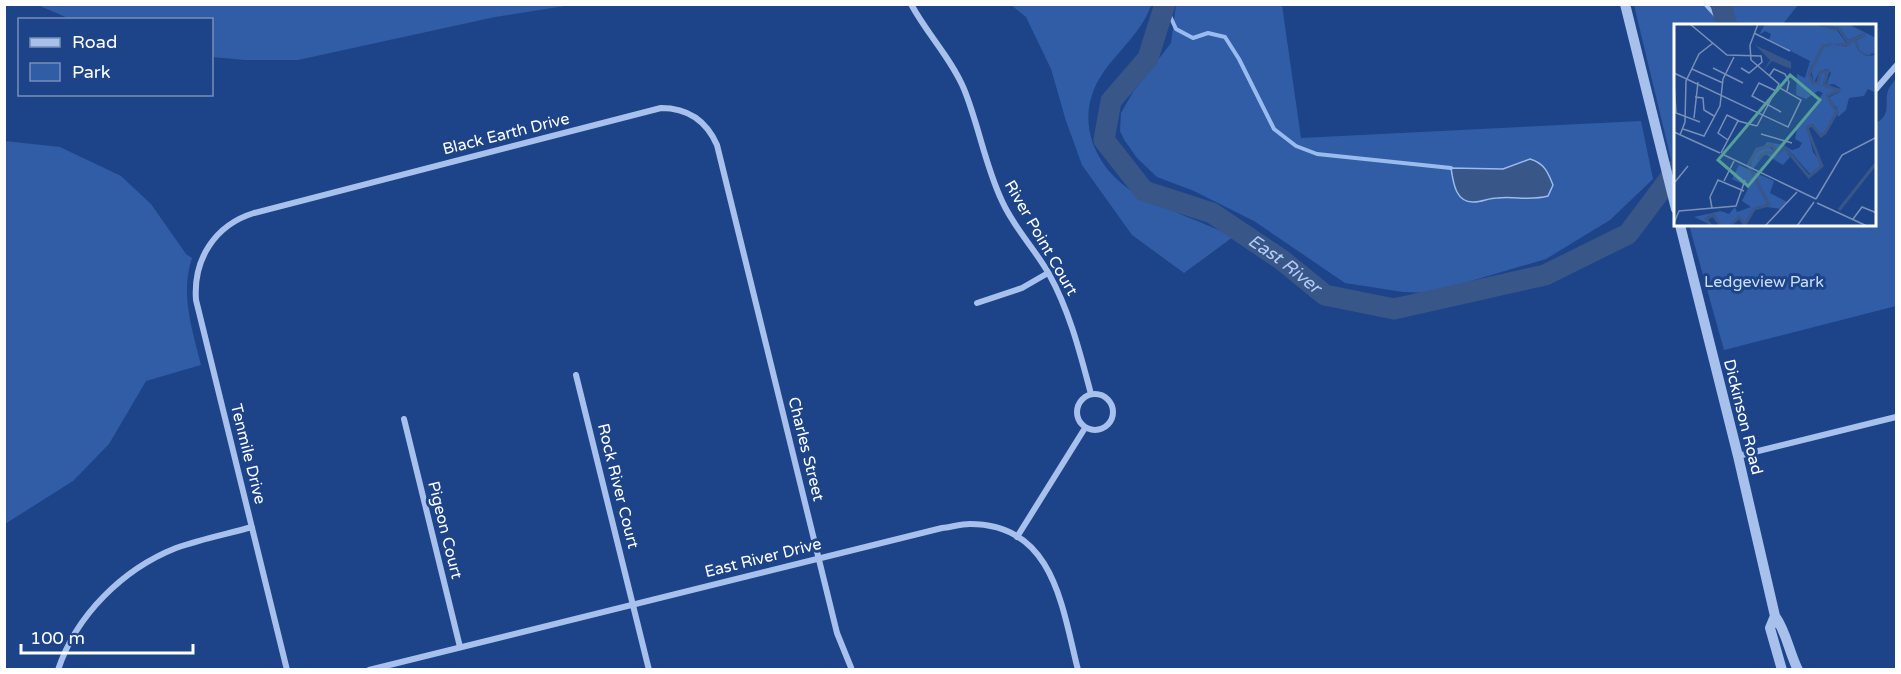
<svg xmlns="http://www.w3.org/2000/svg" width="1901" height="674" font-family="'Varela Round',sans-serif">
	<rect width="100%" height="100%" fill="#1d4489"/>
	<path fill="#305da6" d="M38,5H571L495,17L298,60H245L212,57V20L70,19Z
		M1011,5H1151C1140,39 1105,59 1093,92C1078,132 1101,174 1137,194C1167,211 1202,221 1233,237L1184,273L1132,235L1082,165L1066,121L1051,69L1026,17Z
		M1176,5H1282L1301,138L1641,121L1653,179L1610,220L1546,259L1430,293L1403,292L1345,283L1254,221L1194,191L1157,177L1137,158L1125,141L1120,131L1121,113L1133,92L1171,43Z
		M1634,5H1798L1782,25L1676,26V180Z
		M1896,78V306L1724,350L1689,225H1876V123C1892,114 1884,103 1888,91C1889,87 1894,82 1896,78Z
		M5,141L60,147L121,176L151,204L186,254L192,258C180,294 192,329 201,365L146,381L109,444L73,481L5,524Z"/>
	<path fill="#395689" stroke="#9abbed" stroke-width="1.5" d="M1530,159C1544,163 1548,172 1553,185L1548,196C1530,201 1515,196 1497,198C1489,198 1482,202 1474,202C1455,203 1453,181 1451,168L1503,169Z"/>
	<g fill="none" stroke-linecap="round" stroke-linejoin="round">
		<path stroke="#9abbed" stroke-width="4" d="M1705,4L1725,26
			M1165,5L1176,29L1193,38L1208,33L1225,37L1239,59L1274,129L1296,146L1317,154L1451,168"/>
		<g stroke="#395689" stroke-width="21">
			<path id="s1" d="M1165,4L1148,58L1111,101L1104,140L1144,191L1212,213L1282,260L1325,295L1394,309L1545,275L1628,234L1676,170"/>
			<path d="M1721,4L1727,26"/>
		</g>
		<path stroke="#a7c1ec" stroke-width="6" d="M911,4C927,34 951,58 964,89C979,126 985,165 1002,201C1014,228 1035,249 1049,274C1070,312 1080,353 1091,394
			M1876,89L1896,66
			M977,303L1022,288L1048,273
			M576,375L649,670
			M1077 412a18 18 0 1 1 36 0a18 18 0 1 1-36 0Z
			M404,419L460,647
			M1738,456L1896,417
			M1017,537L1085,428
			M58,670C76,615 123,569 176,548C201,539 227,534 252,527
			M287,670L196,300C193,259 215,225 254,213L661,108C688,108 706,120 717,145L837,633L852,670
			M369,670L942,528C951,527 961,524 970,524C1054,524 1062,607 1078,670"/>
		<path stroke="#a7c1ec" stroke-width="10" d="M1625,4L1676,209
			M1680,225L1738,456L1775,616C1786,631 1789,652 1798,670
			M1775,616L1770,628L1782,670"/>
	</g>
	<g text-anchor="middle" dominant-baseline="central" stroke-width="6" stroke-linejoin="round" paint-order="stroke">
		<g font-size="16" fill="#fff" stroke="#1d4489">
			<text transform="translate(506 134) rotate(-14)">Black Earth Drive</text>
			<text transform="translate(1041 238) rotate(60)">River Point Court</text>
			<text transform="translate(1743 417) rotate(76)">Dickinson Road</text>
			<text transform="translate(806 449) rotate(76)">Charles Street</text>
			<text transform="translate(248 454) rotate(76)">Tenmile Drive</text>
			<text transform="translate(618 486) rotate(76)">Rock River Court</text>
			<text transform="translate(445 530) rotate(76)">Pigeon Court</text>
			<text transform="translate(763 558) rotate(-14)">East River Drive</text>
		</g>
		<g font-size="16" fill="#ccddf8" stroke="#1d4489">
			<text x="1764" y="282">Ledgeview Park</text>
		</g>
		<g font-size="18" font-style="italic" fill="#b3cbf3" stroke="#1d4489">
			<text stroke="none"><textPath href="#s1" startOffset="378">East River</textPath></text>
		</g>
	</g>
	<g transform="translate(1674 24)">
		<rect width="202" height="202" fill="#1d4489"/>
		<path d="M91,0H139L163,6L173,20H160L172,23L180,16L184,26L192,32L202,31V69L194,65L190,72L175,74L172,86L164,93L163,84L154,74L165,68L166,64L160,60L152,61L157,49L152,45L145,48L140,59L136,40L138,60H144L147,49L152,47L150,62L165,65L152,72L162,87L150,110L147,111L139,100L133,102L139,128L148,140L137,151L112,123L104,129L98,120L89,123L93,118L110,121L118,126L125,124L128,119L121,115L123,104L149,69L144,67L132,75L122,71L123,50L131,54L136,37L95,16L97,10L91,7L85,11ZM143,0H174L202,14V29L193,31L185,26L183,16L191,12L190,9L174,16L166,4ZM94,122L104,130L111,125L116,133L109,141L91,130L79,145L76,144L79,129ZM65,141L100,157L96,169L113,178L107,185L84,182L71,200L65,192L56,202H46L41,191L33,192V199L20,193L47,187L55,190L61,183L63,188L77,183L68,177L78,156L71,161L58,155Z" fill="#305da6"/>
		<path d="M139,0L166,4L174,16L190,9L191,12L183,16L185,26L193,31L200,27L202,29V33L199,29L194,32L188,30L184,26L180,17L172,23L154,20L173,19L164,6ZM81,21L117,38V45L98,37L89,47L96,36Z" fill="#395689"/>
		<path fill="none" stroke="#395689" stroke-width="3" d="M84,135L91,129L102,128M165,186L203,138M37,202L32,195L39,191L47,202M56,202L65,193L71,201L80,185L95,181L74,141L83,125L98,121L104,129L111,124L135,153L148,142L133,104L138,101L147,112L151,109L163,88L153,72L165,66L150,61L154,47L146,48L144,59H139L135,50L149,22L157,20"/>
		<path fill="none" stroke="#778fb8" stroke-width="1.5" d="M16,0L53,31L87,32L88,38L75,49L67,44M80,9L116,27M39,44L69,59M18,45L49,59M0,49L114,103L127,76L104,63M95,52L100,45L111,50L115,58L113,67M0,58L2,89L26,98M102,67L85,59L78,72L107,88M21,73L29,74L30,86L40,92M20,94L24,58M83,102L105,60L77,36L76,21L84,0M9,105L30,112L46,82L49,55L60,33M0,108L46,129M87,110L118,119M6,111L11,98L12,57L25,30L39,19M54,116L44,109L53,91L65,97M47,129L64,97L83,102M48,130L142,175M50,157L60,137M1,158L14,142M142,175L168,131L203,113M143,179L193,202M38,184L36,173L44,156L70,167M179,195L188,183L203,189M0,199L5,187L62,182L71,156M91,202L123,168M123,202L140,178"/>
		<path fill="#579f9a" fill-opacity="0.15" stroke="#579f9a" stroke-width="3" d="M116,51L146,76L74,162L44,136Z"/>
		<rect width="202" height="202" fill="none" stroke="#fff" stroke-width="3"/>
	</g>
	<rect width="1901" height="674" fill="none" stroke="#ffffff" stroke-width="12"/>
	<rect x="18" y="18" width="195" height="78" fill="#1d4489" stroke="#778fb8" stroke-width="1.5"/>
	<rect x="30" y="38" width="30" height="9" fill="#a7c1ec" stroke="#778fb8" stroke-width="1.5"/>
	<text x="72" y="48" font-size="18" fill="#ffffff">Road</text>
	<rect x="30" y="63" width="30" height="18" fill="#305da6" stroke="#778fb8" stroke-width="1.5"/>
	<text x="72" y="78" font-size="18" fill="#ffffff">Park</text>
	<path d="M21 644v9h172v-9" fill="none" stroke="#ffffff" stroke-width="3"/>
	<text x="30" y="644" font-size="18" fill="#ffffff" stroke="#1d4489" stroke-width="4.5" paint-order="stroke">100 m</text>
</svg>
